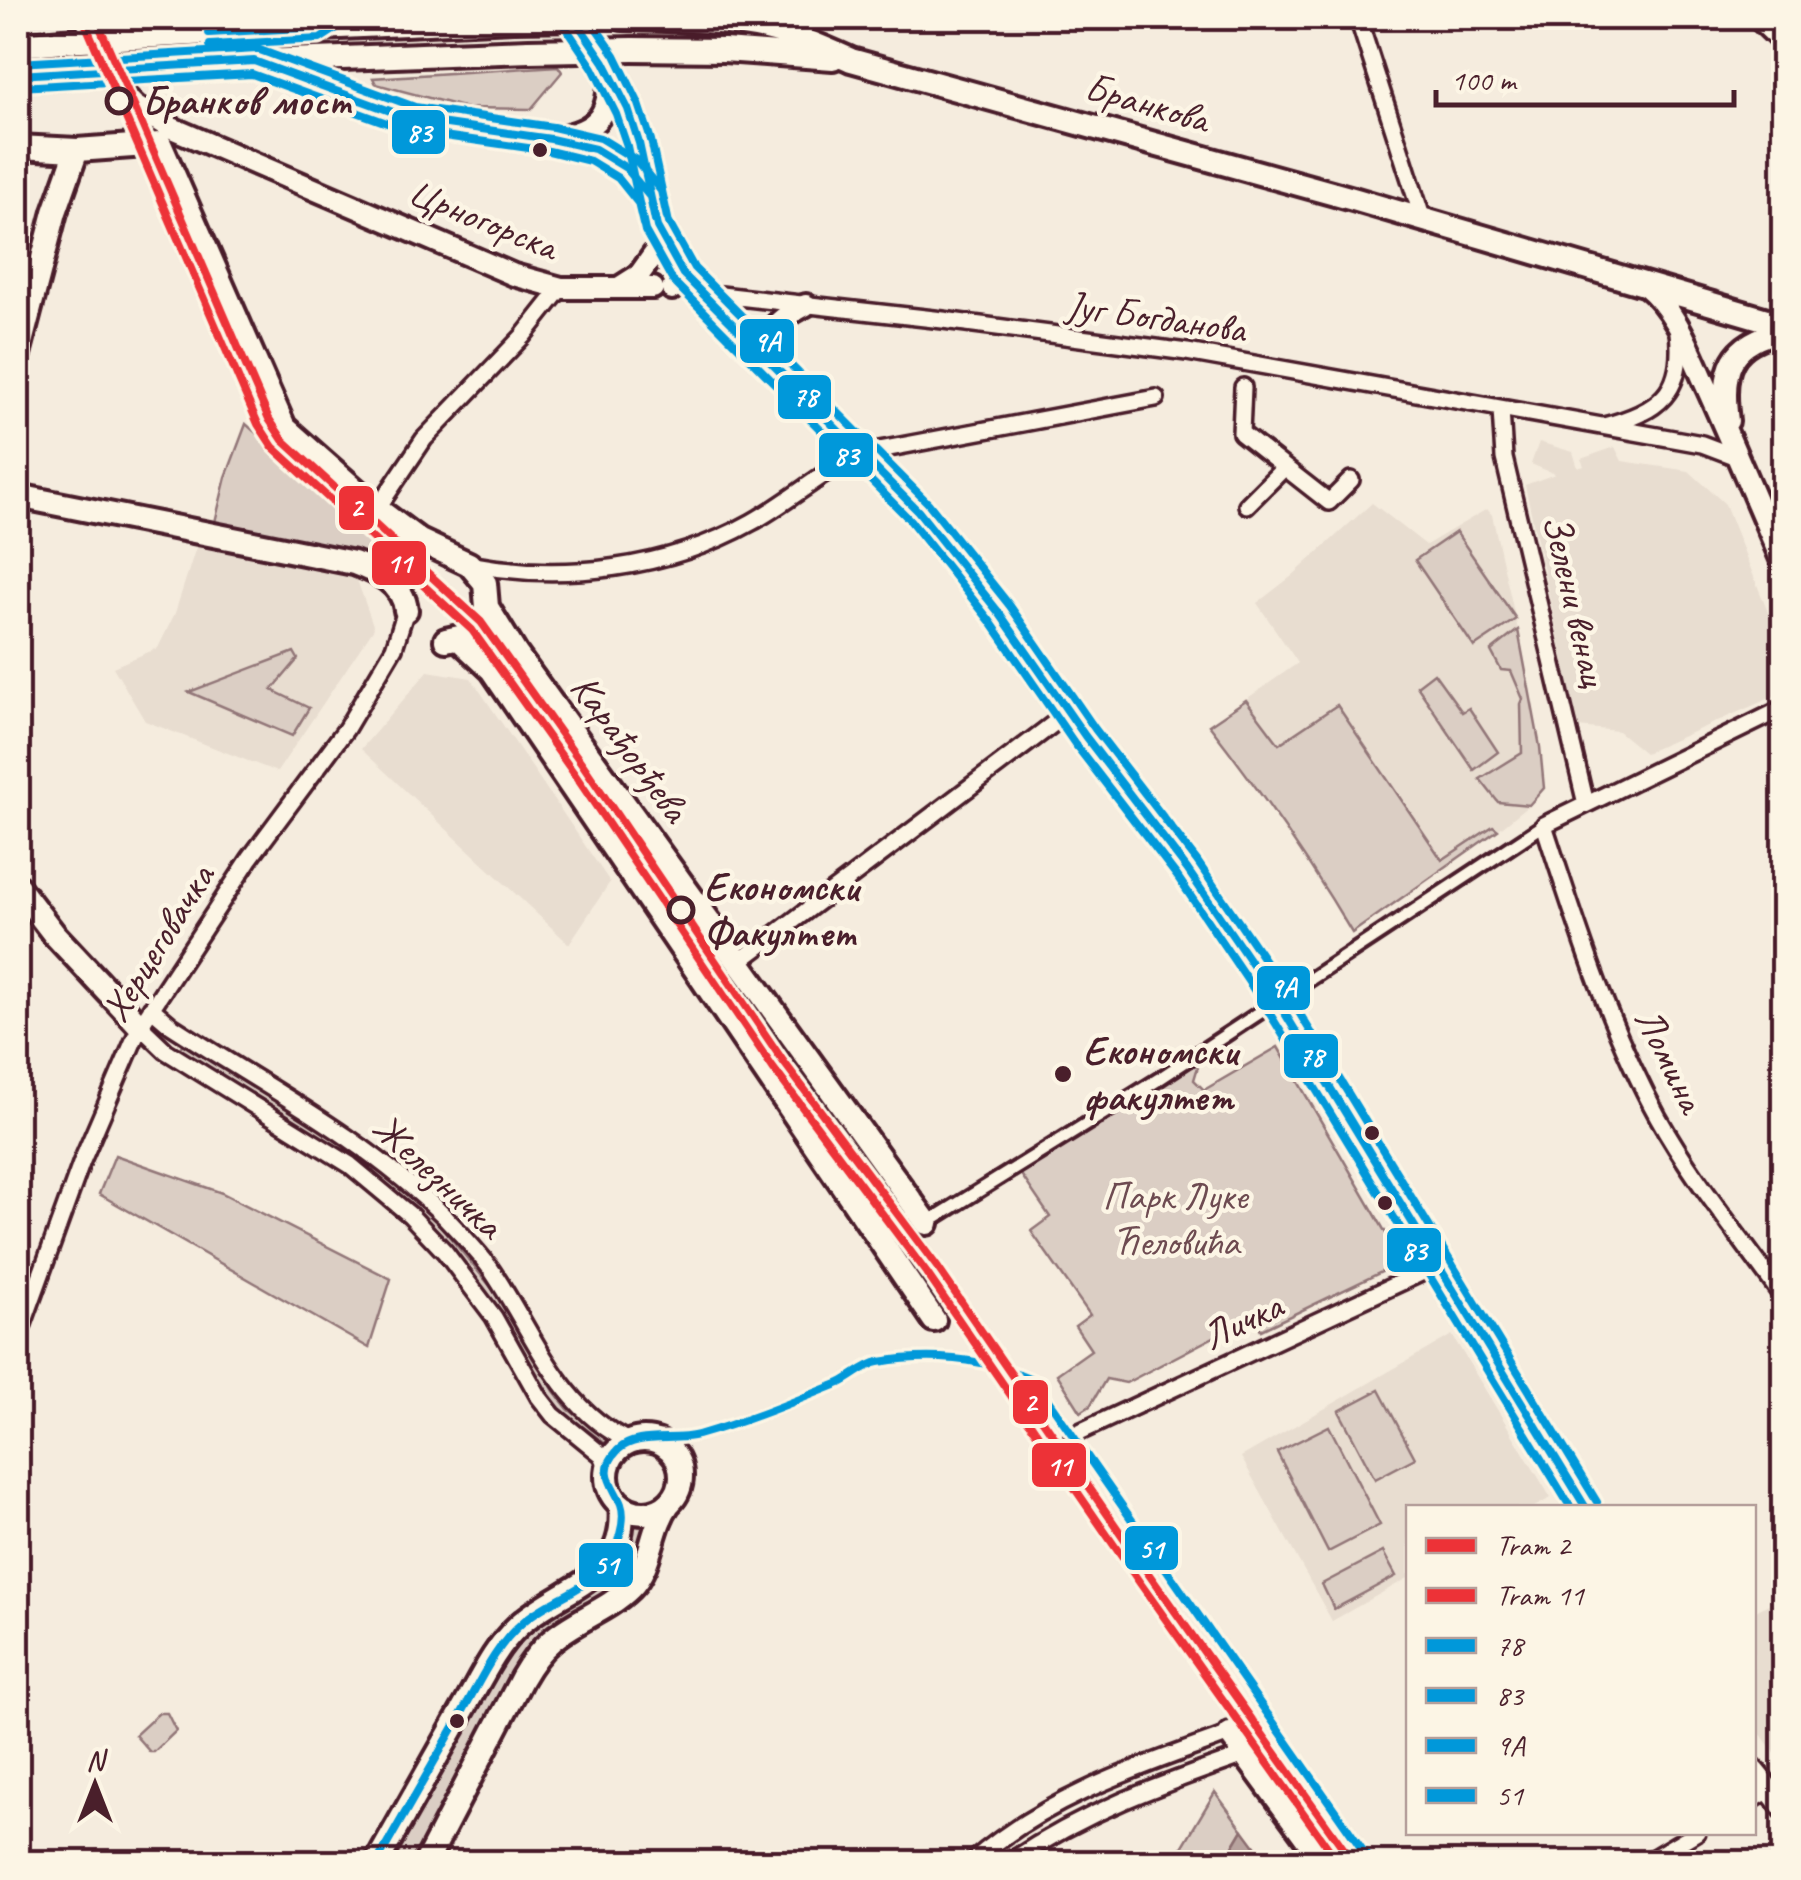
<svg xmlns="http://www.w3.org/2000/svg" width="1801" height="1880" font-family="Caveat,sans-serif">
	<rect width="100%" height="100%" fill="#f5ecde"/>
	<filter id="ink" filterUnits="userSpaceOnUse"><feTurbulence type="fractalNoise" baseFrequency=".01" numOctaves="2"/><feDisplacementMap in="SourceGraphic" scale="20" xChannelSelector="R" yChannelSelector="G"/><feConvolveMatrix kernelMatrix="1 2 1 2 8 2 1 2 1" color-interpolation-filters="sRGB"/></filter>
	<g filter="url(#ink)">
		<path fill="#e8ddd0" d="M1539,442L1573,452L1578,468L1584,466L1581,459L1615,447L1622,461L1689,471L1725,504L1783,650V678L1777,695L1645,753L1618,731L1578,727L1525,485L1555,474L1531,464Z
			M1372,503L1426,545L1487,509L1492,515L1518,630L1540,747L1544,788L1539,797L1498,830L1352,933L1319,877L1256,786L1209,725L1298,663L1257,603L1292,576Z
			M197,544L356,577L374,628L277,772L145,721L113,667L158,648L175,613Z
			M428,671L471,678L610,882L569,944L361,749Z
			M1452,1335L1551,1498L1534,1507L1408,1508V1578L1332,1621L1241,1457Z
			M1783,1596V1764L1754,1725V1612Z"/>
		<path fill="#dbcec4" stroke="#927678" stroke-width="2.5" d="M558,66L562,72L531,109L467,108L376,84L373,78Z
			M246,424L384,548L376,554L364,555L215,522L226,477Z
			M1456,532L1516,619L1474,647L1415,560Z
			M1518,630L1540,747L1544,788L1529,805L1498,802L1480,779L1522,753L1521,704L1523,699L1511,671L1501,670L1491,651Z
			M294,652L298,659L272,690L309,708L292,736L189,692Z
			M1434,673L1462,712L1469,708L1498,752L1474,770L1417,686Z
			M1246,700L1279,744L1337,705L1442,860L1493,826L1498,830L1352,933C1309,860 1261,792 1209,725Z
			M183,1043L371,1159L425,1207L504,1303L554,1391L568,1409L608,1439L606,1444L553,1404L494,1307L438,1236L179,1050Z
			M1278,1047L1394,1247L1390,1268L1261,1330L1254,1316L1126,1383L1106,1379L1090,1406L1081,1412L1057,1374L1091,1350L1075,1326L1090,1315L1031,1231L1050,1217L1018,1170L1199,1063L1194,1080L1204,1090Z
			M115,1155L222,1193L391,1279L369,1348L99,1194Z
			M1379,1390L1415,1458L1375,1479L1339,1411Z
			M1329,1426L1380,1525L1328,1552L1277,1452Z
			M629,1514L650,1520L627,1579L510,1682L413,1862H394L492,1672L517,1634L586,1590Z
			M1383,1552L1396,1576L1334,1609L1322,1584Z
			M159,1713H167L176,1731L154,1752H150L135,1735Z
			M1215,1792L1243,1830L1224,1862H1205L1181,1849Z"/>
		<path fill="#b8a39e" stroke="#8c6e70" stroke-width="2.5" d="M1243,1830L1260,1853L1254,1862H1224Z"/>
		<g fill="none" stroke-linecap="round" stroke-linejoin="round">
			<g stroke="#4a1f2b" stroke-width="19">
				<path id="pedestrian" d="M1752,18L1784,49
					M927,1223L1159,1079L1544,825"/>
			</g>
			<g stroke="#4a1f2b" stroke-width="22">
				<path id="minor" d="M1358,18L1423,220
					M703,293L943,320L1187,352L1702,444L1739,458
					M1243,387L1241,433L1329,502L1351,480
					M1501,410L1504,458L1586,804
					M1604,426C1659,412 1685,392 1678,332
					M1247,505L1284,468
					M377,509L424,439L523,336L561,288
					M469,564C563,582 668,569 752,522C791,501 823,470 863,453L1156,398
					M1784,708L1544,825C1576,923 1608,1026 1658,1117C1693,1180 1742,1239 1784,1299
					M740,961L1069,712
					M151,1008L172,1026C266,1087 365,1138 445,1217C460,1233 477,1250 490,1268C533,1330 558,1409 631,1442
					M140,1026L166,1051L350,1165L410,1215L445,1252L494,1317L539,1397L553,1415L602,1455L608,1468
					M18,1338L82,1161L140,1026L250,858L346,729L394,648L406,610
					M1073,1435L1438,1265
					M1754,1799L1769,1790
					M972,1862C1046,1797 1139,1767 1230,1734
					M1010,1862C1086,1811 1159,1785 1245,1755
					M1647,1862L1697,1832"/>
			</g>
			<g stroke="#4a1f2b" stroke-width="28">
				<path id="tertiary" d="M90,18L146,145
					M574,18L623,96L640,145L658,230L666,247L683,267L681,280L672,289
					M259,63L343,96L412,119L586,146L617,161L650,197
					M122,93L135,106L165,125L514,275L561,288H653
					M558,137C599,130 610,113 609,72
					M683,274L918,511L1000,614L1085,736L1187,869L1278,1002L1586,1508
					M1645,285C1677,311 1691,353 1708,390C1734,448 1759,507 1784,566
					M620,287L639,275L654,254L670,253
					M770,363C762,329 779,319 806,305
					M1728,421C1721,370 1729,342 1784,331
					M1754,1771L1784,1808"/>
			</g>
			<g stroke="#4a1f2b" stroke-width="30">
				<path id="secondary" d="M623,18C671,19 723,19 770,30C798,36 824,48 851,60L1353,199L1784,325
					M209,33L514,19
					M18,45L63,41
					M632,49L724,50L833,58
					M209,63L529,51
					M18,75L111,69
					M18,147L77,150L160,144L284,427L377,509L420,541L469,564L485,583L487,607L481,622L464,636L446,640
					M18,354L55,212L77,150
					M18,496L354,563C378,572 403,583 406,610
					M487,607L516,654L927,1223
					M458,638L492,670L934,1320
					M18,887L54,934L140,1026
					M607 1476a37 37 0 1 1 74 0a37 37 0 1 1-74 0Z
					M1230,1734L1324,1862
					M377,1862C406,1811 435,1759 464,1708C480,1680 495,1647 519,1625C563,1585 629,1580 621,1505
					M426,1862L522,1678C530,1664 539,1651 551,1641C574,1620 607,1611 630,1588C653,1565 650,1529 669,1503"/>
			</g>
			<use href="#pedestrian" stroke="#fcf5e5" stroke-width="11"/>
			<use href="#minor" stroke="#fcf5e5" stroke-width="15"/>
			<use href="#tertiary" stroke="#fcf5e5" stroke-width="20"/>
			<use href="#secondary" stroke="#fcf5e5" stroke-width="22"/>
			<g stroke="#4a1f2b" stroke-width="30" stroke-linecap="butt">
				<path id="secondary-bridge" d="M514,19L584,18
					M63,41L209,33
					M529,51L632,49
					M111,69L209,63"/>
			</g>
			<use href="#secondary-bridge" stroke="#fcf5e5" stroke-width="22"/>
			<g stroke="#fcf5e5" stroke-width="15">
				<path id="bus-1" d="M574,18L604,62L628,109L639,143L657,227L683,274L918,511L1000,614L1085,736L1187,869L1278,1002L1586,1508
					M209,33L318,27L329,18
					M18,75L254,61L412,119L551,139L595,149L626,168L650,197L655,221"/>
			</g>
			<g stroke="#fcf5e5" stroke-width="15">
				<path id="bus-2" d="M564,25L593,68L616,114L627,146L645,231L673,281L909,519L990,621L1075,744L1177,876L1267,1009L1571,1508
					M210,45L320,39L337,28
					M19,87L252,74L409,131L549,151L590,161L618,178L638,203L643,224"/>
			</g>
			<g stroke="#fcf5e5" stroke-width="15">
				<path id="bus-3" d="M589,18L615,55L639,104L651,140L669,223L694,268L928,503L1010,606L1095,729L1197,861L1289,996L1597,1502
					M18,63L257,49L415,107L553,127L600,138L636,160L661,191L667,218"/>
			</g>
			<g stroke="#fcf5e5" stroke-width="15">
				<path id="bus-4" d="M377,1862C406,1812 434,1761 463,1711C480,1681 496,1645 522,1623C547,1600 588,1590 608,1562C617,1547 627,1521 621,1504C613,1484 597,1472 618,1450C636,1432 674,1442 698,1435C747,1421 793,1402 840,1383C853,1377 866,1364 879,1362C933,1353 984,1358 1034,1380L1371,1862"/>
			</g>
			<use href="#bus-1" stroke="#0098da" stroke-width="8"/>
			<use href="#bus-2" stroke="#0098da" stroke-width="8"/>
			<use href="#bus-3" stroke="#0098da" stroke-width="8"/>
			<use href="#bus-4" stroke="#0098da" stroke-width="8"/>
			<g stroke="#fcf5e5" stroke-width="15">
				<path id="tram-1" d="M96,18L269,419L283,440L481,622L583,765L783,1061L938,1268L1150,1576L1353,1862"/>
			</g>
			<g stroke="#fcf5e5" stroke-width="15">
				<path id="tram-2" d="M85,23L258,424L273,447L472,630L573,772L773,1068L928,1275L1140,1583L1338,1862"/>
			</g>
			<use href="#tram-1" stroke="#ed3237" stroke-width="8"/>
			<use href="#tram-2" stroke="#ed3237" stroke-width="8"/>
		</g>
	</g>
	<g fill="#fcf5e5" stroke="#4a1f2b" stroke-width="5">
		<circle cx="119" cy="101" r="12"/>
		<circle cx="681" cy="910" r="12"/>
	</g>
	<g fill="#4a1f2b" stroke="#fcf5e5" stroke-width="4">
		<circle cx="540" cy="150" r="9"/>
		<circle cx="1063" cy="1074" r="10"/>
		<circle cx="1372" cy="1133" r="9"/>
		<circle cx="1385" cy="1203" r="9"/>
		<circle cx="457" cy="1721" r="9"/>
	</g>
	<g text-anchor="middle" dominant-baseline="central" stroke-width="9" stroke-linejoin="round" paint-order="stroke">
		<g font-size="40" font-weight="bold" fill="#4a1f2b" stroke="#fcf5e5" text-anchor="start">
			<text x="142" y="101">Бранков мост</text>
			<text x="704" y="887">Економски<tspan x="704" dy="46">Факултет</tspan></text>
		</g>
		<g font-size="40" fill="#4a1f2b" stroke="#fcf5e5">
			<text transform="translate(1147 103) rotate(16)">Бранкова</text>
			<text transform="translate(483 219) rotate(22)">Црногорска</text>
			<text transform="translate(1156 317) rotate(8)">Југ Богданова</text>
			<text transform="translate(1575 600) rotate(77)">Зелени венац</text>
			<text transform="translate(630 748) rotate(54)">Карађорђева</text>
			<text transform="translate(158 943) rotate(-58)">Херцеговачка</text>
			<text transform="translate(1670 1060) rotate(64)">Ломина</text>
			<text transform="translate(438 1176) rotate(43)">Железничка</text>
			<text transform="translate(1242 1321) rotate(-25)">Личка</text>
		</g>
		<g font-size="40" font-weight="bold" fill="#4a1f2b" stroke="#fcf5e5" text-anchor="start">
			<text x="1083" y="1051">Економски<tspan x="1083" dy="46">факултет</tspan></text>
		</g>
		<g font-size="40" fill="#6e4b51" stroke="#fcf5e5">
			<text x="1175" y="1196">Парк Луке<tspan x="1175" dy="46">Ћеловића</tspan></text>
		</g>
	</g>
	<g stroke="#fcf5e5" stroke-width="4">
		<rect x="390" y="108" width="57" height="48" rx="10" fill="#0098da"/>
		<rect x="738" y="317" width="58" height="48" rx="10" fill="#0098da"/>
		<rect x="776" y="373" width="57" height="48" rx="10" fill="#0098da"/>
		<rect x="817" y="431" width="58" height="48" rx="10" fill="#0098da"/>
		<rect x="337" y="484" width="39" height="48" rx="10" fill="#ed3237"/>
		<rect x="370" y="539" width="58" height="48" rx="10" fill="#ed3237"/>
		<rect x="1255" y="964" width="57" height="48" rx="10" fill="#0098da"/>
		<rect x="1282" y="1032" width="58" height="48" rx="10" fill="#0098da"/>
		<rect x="1385" y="1226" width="58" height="48" rx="10" fill="#0098da"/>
		<rect x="1011" y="1378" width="39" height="48" rx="10" fill="#ed3237"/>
		<rect x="1030" y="1441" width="58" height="48" rx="10" fill="#ed3237"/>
		<rect x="1123" y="1524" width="57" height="48" rx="10" fill="#0098da"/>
		<rect x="577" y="1541" width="58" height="48" rx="10" fill="#0098da"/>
	</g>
	<g font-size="28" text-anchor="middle" font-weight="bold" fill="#fff">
		<text x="419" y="142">83</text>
		<text x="767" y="351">9A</text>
		<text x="805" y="406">78</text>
		<text x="846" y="465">83</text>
		<text x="356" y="517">2</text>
		<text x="399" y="572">11</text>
		<text x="1283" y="997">9A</text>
		<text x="1311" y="1066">78</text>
		<text x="1414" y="1260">83</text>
		<text x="1030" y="1412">2</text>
		<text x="1059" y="1475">11</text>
		<text x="1151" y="1558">51</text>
		<text x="606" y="1574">51</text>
	</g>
	<rect width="1801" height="1880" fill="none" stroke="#fcf5e5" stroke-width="60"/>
	<rect x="30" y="30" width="1741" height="1820" fill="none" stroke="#4a1f2b" stroke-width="4" filter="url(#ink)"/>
	<rect x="1406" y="1505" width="350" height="330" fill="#fcf5e5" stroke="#b59f9b" stroke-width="2.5"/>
	<rect x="1426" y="1538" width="50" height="15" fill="#ed3237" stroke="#b59f9b" stroke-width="2.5"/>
	<text x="1496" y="1555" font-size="30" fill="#4a1f2b">Tram 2</text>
	<rect x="1426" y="1588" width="50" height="15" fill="#ed3237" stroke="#b59f9b" stroke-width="2.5"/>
	<text x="1496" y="1605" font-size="30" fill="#4a1f2b">Tram 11</text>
	<rect x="1426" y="1638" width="50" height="15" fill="#0098da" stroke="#b59f9b" stroke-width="2.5"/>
	<text x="1496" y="1655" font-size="30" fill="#4a1f2b">78</text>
	<rect x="1426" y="1688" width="50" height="15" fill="#0098da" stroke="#b59f9b" stroke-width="2.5"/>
	<text x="1496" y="1705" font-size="30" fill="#4a1f2b">83</text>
	<rect x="1426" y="1738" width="50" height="15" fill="#0098da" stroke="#b59f9b" stroke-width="2.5"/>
	<text x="1496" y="1755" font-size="30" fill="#4a1f2b">9A</text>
	<rect x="1426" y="1788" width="50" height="15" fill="#0098da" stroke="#b59f9b" stroke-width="2.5"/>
	<text x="1496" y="1805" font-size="30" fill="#4a1f2b">51</text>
	<g transform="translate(95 1785)" stroke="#fcf5e5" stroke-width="8" paint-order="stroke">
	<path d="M0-8L18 38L0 25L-18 38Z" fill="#4a1f2b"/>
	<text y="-15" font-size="28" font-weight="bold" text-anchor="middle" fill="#4a1f2b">N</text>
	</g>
	<path d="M1436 90v15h298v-15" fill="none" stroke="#4a1f2b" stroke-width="5"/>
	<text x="1451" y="90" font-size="30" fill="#4a1f2b" stroke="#fcf5e5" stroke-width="8" paint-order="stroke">100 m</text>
</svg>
